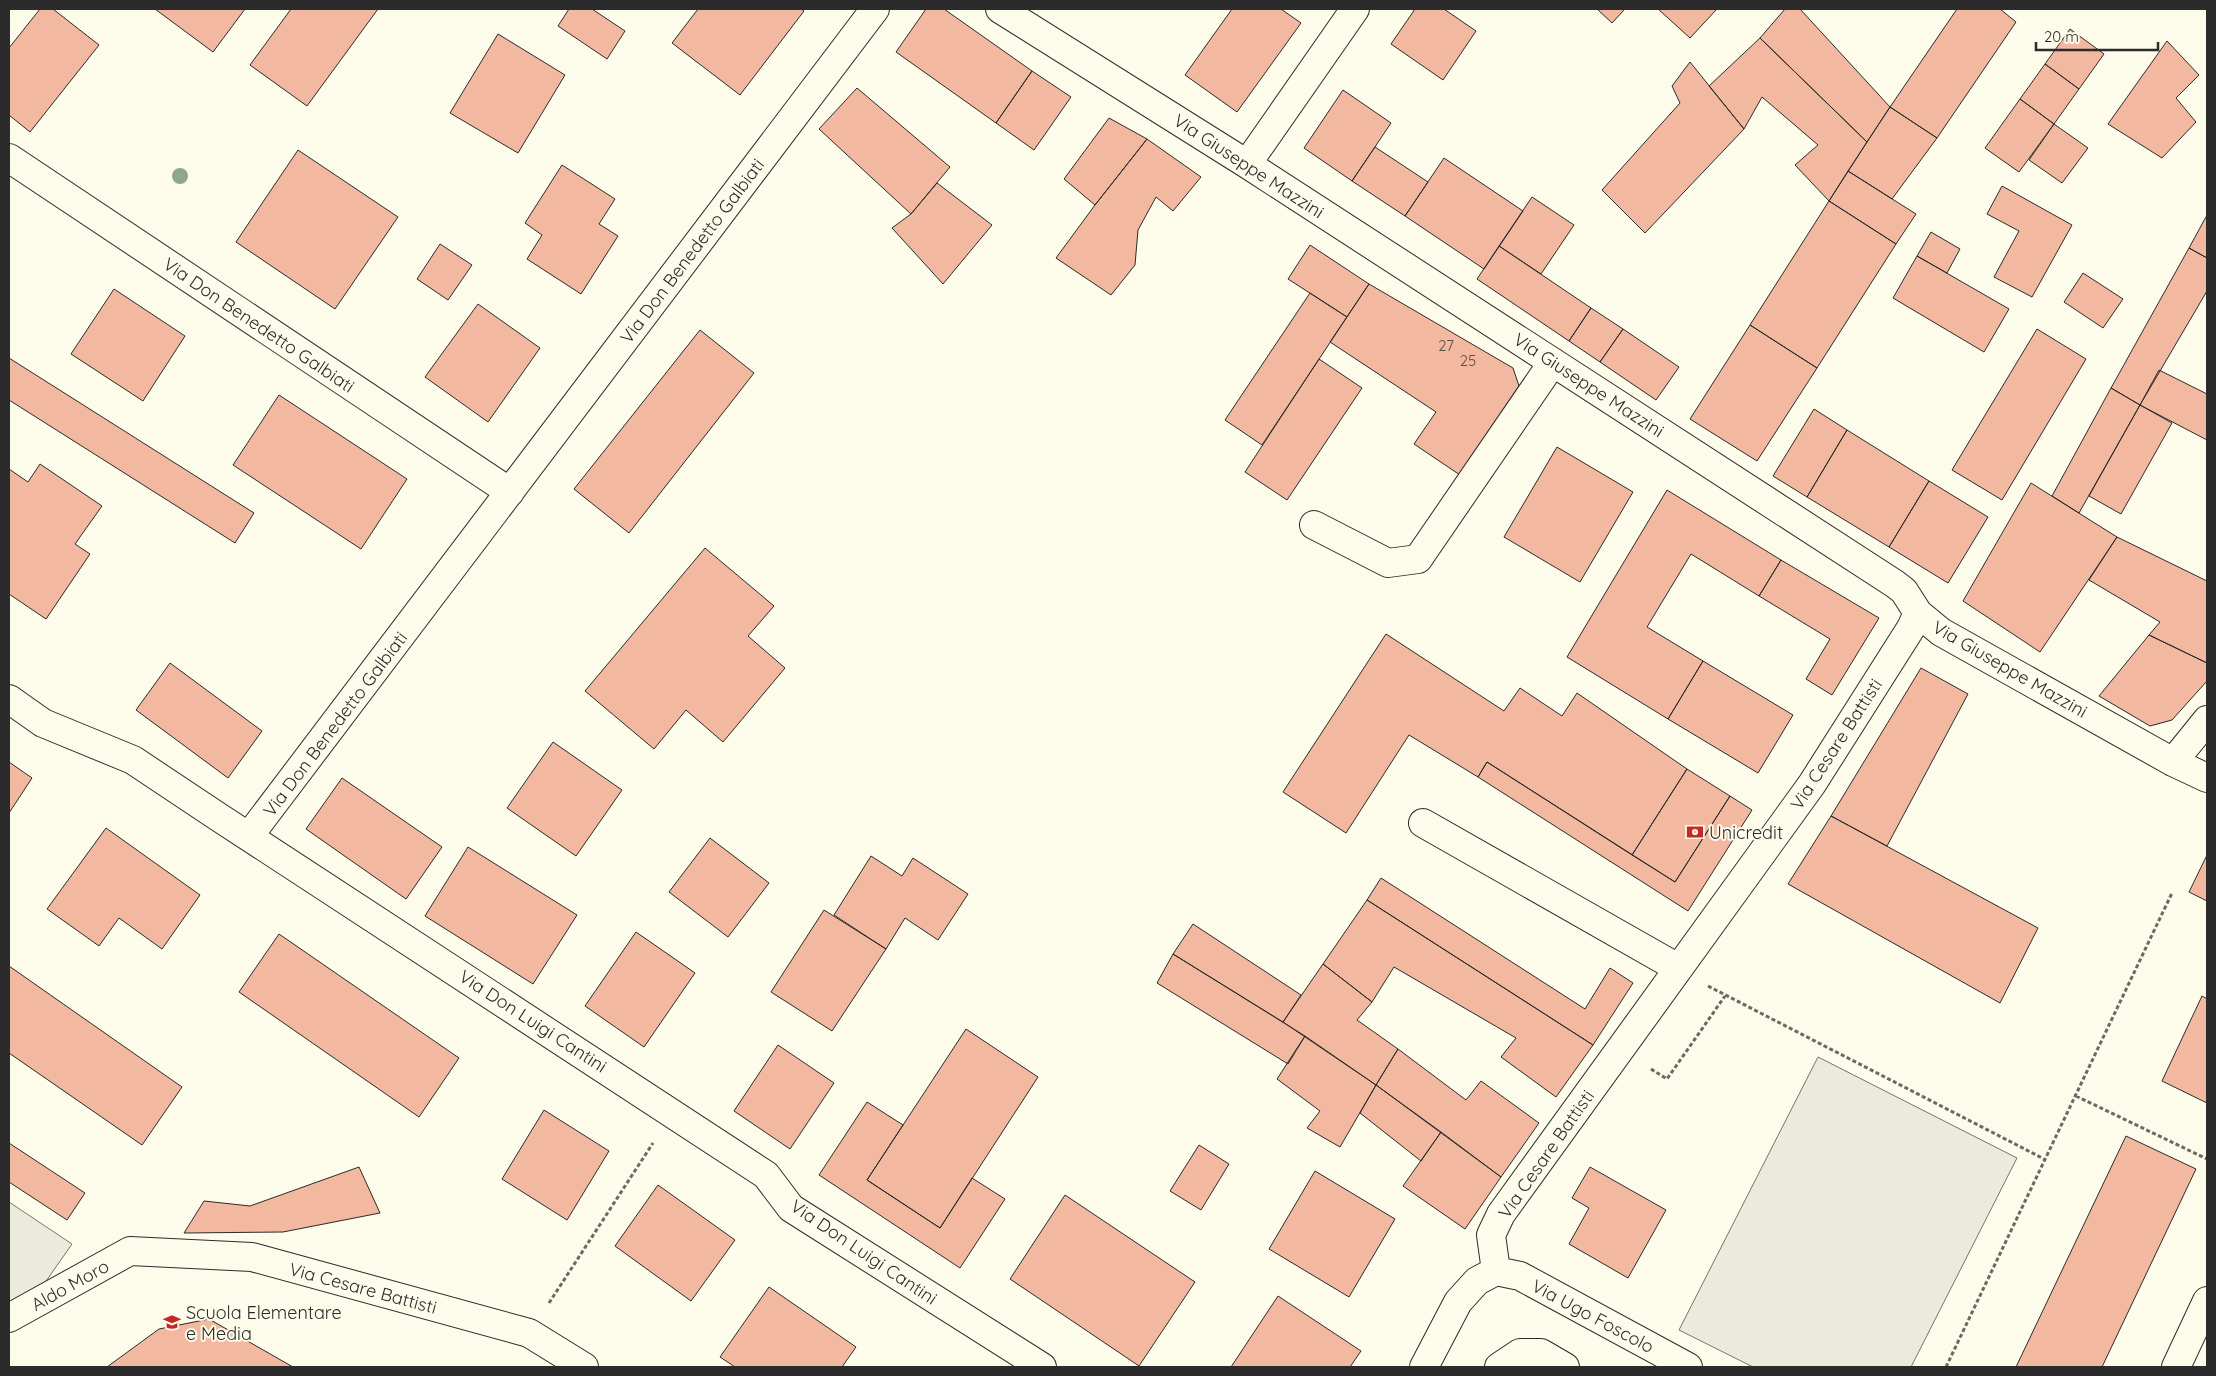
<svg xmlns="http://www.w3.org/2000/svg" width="2216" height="1376" font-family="Quicksand,sans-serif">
	<rect width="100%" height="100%" fill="#fdfbea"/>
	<path fill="#ecebdb" stroke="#74746e" d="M9,1202L72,1244L9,1334Z"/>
	<path fill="#eceadb" stroke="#74746e" d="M1818,1057L2017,1158L1911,1367H1753L1679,1330Z"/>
	<path fill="#f2b8a0" stroke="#2b2b2b" d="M40,9H53L99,45L30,132L9,115V48Z
		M155,9H245L213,52Z
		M291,9H378L307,106L250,65Z
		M569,9H592L625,31L607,59L558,26Z
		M698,9H801L804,11L740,95L672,43Z
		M926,9H944L1032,71L996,123L896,52Z
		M1232,9H1281L1301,23L1237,112L1185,75Z
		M1415,9H1444L1476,31L1443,80L1391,44Z
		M1597,9H1625L1612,23Z
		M1658,9H1717L1690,38Z
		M1785,9H1800L1890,107L1867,142L1760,38Z
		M1957,9H2000L2016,22L1937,138L1890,107Z
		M2070,29L2104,54L2079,89L2045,64Z
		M498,34L565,75L518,153L450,113Z
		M1760,38L1867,142L1829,201L1795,165L1818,145L1762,97L1744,129L1709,86Z
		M2167,41L2199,75L2176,98L2196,122L2162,158L2108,124Z
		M1690,62L1744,129L1645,233L1602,190L1680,103L1672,86Z
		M2045,64L2079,89L2054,124L2020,99Z
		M1032,71L1071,97L1034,150L996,123Z
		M857,88L950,167L911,214L819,129Z
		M1343,90L1391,123L1352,181L1304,148Z
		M2020,99L2054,124L2019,172L1985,148Z
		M1890,107L1937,138L1892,199L1848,171Z
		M1109,118L1147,139L1095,205L1064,179Z
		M2054,124L2088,148L2062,183L2029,160Z
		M1147,139L1201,177L1173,211L1156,197L1138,230L1135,265L1111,295L1056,258L1095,205Z
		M1375,147L1428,182L1405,216L1352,181Z
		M298,150L398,217L335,309L236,242Z
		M1444,158L1523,211L1484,269L1405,216Z
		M562,165L615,199L599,224L618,236L581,294L527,259L542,235L525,223Z
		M1848,171L1916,214L1896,244L1829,201Z
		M937,183L992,225L943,284L892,228L911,214Z
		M2002,186L2072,225L2032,297L1994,277L2019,231L1987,214Z
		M1532,197L1574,225L1541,274L1499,246Z
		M1829,201L1896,244L1817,368L1750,325Z
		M2207,215V258L2189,248Z
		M1931,232L1960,249L1947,273L1917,256Z
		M440,244L472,265L448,300L417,279Z
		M1310,245L1369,284L1347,317L1288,279Z
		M1499,246L1591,308L1569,341L1477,279Z
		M2189,248L2207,258V291L2140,405L2111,388Z
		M1917,256L2009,309L1984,352L1893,298Z
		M2083,273L2123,299L2103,328L2064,302Z
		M1369,284L1513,368L1519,386L1460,475L1414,444L1436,412L1330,342Z
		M114,289L185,336L143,401L71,354Z
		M1310,293L1347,317L1262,445L1225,420Z
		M478,304L540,348L488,422L425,377Z
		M1591,308L1623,329L1600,362L1569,341Z
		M1750,325L1817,368L1757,461L1690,419Z
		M1623,329L1679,367L1656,400L1600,362Z
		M2037,329L2086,359L2002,500L1952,470Z
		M700,330L754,373L629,533L574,489Z
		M9,358L254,513L235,543L9,400Z
		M1319,359L1362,388L1287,500L1245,472Z
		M2159,370L2207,394V440L2140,405Z
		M2111,388L2140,405L2079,513L2052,496Z
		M279,395L407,479L361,549L233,465Z
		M2140,405L2172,423L2121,514L2089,496Z
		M1814,409L1847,430L1807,497L1773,476Z
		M1847,430L1929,481L1889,547L1807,497Z
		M1557,447L1633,492L1580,582L1504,537Z
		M40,464L102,506L75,544L90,554L46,619L9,594V469L28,482Z
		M1929,481L1988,517L1948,583L1889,547Z
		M2031,483L2117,537L2040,652L1963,601Z
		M1667,490L1781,560L1759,596L1691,554L1647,627L1703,661L1668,719L1567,657Z
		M2117,537L2207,581V663L2149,635L2160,622L2089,580Z
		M705,548L774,606L748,636L785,668L723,742L686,710L654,749L585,691Z
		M1781,560L1879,618L1832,695L1806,679L1830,639L1759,596Z
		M1386,634L1504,711L1520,688L1562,716L1577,693L1687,769L1632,855L1487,762L1478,777L1409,735L1346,833L1283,792Z
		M2149,635L2207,663V681L2172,720L2150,726L2099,696Z
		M1703,661L1793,715L1758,773L1668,719Z
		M170,663L262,731L228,778L136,710Z
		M1921,668L1968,694L1887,846L1831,816Z
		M553,742L622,790L576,856L507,808Z
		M9,762L32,778L9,813Z
		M1487,762L1675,882L1730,796L1752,810L1688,911L1478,777Z
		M1687,769L1730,796L1675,882L1632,855Z
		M342,778L442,847L406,899L306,829Z
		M1831,816L2038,928L2000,1003L1788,884Z
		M106,828L200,895L162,949L119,918L99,946L47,909Z
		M710,838L769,883L728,937L669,892Z
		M468,847L577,915L533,984L425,916Z
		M2207,855V901L2189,892Z
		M871,856L902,876L913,858L968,894L938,940L905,918L886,949L834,915Z
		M1381,878L1585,1009L1610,968L1633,983L1593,1045L1367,900Z
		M1367,900L1593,1045L1556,1097L1501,1057L1516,1038L1394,967L1372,1002L1323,964Z
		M824,910L886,949L832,1031L771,992Z
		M1193,924L1301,995L1283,1022L1173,954Z
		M636,932L695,973L644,1047L585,1006Z
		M279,934L459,1058L419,1117L239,992Z
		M1173,954L1305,1036L1288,1064L1157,983Z
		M1323,964L1372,1002L1357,1020L1398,1049L1376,1085L1283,1022Z
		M9,966L182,1087L142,1145L9,1053Z
		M2202,996L2207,999V1103L2162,1081Z
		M966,1029L1038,1077L940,1228L867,1180Z
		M1305,1036L1376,1085L1340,1147L1307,1128L1320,1111L1277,1079Z
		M778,1045L834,1083L790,1149L734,1111Z
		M1398,1049L1466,1100L1481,1081L1539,1123L1501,1177L1376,1085Z
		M1376,1085L1441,1132L1421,1161L1360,1113Z
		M867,1102L903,1125L867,1180L940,1228L972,1178L1005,1199L960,1268L819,1175Z
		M544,1110L609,1151L567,1220L502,1179Z
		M1441,1132L1501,1177L1465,1229L1403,1186Z
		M2126,1136L2196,1169L2102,1367H2016Z
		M9,1143L85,1193L67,1220L9,1182Z
		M1199,1145L1229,1164L1201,1210L1170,1191Z
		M359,1167L380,1213L283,1232L184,1233L204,1201L250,1206Z
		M1590,1167L1666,1210L1628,1278L1569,1244L1589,1208L1572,1198Z
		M1315,1171L1395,1219L1349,1297L1269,1249Z
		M658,1185L735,1240L691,1301L615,1246Z
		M1065,1195L1195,1282L1139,1366L1010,1279Z
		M769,1287L856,1347L842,1367H735L720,1357Z
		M1278,1296L1361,1351L1350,1367H1231Z
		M209,1319L293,1367H107L159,1329Z"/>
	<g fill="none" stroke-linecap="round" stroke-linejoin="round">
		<g stroke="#2b2b2b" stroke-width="30">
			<path id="minor" d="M1000,9L1247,164L1895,584L1904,591L1918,613L1941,632L2173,762L2207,778
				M9,158L510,492
				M1247,164L1355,9
				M1314,525L1388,563L1418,559L1553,362
				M9,699L43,723L133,760L217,816L766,1175L791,1208L1042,1367
				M2173,762L2207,720
				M1423,823L1678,968
				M249,836L875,9
				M1496,1271L1491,1235L1501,1214L1812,784L1911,628L1918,613
				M1496,1271L1520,1276L1688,1367
				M9,1318L130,1251L252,1257L529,1333L584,1367
				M1424,1367L1458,1302L1477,1281L1496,1271
				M1499,1367L1520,1353H1541L1565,1367
				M2176,1367L2207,1301"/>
		</g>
		<path stroke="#6a6964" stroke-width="3" stroke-dasharray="4 2.5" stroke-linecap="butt" d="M1708,986L2046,1160
			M1651,1069L1667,1079L1725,996
			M2076,1096L2207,1159
			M549,1303L653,1143
			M1946,1367L2172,893"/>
		<use href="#minor" stroke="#fdfbea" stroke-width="28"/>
	</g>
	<circle fill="#8ea78a" cx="180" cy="176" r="8"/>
	<defs>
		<g id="bank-bare" transform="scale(1.35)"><path d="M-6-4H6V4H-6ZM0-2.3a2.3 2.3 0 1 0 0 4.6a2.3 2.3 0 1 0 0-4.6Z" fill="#c62828" stroke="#fdfbea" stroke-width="2.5" paint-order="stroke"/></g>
		<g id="school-bare" transform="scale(1.35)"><path d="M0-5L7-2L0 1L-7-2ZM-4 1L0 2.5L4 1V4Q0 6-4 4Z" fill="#c62828" stroke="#fdfbea" stroke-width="2.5" paint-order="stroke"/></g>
	</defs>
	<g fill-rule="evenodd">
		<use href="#bank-bare" x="1695" y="832"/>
		<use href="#school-bare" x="172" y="1322"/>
	</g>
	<g text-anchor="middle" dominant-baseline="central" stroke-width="4" stroke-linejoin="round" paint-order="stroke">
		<g font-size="15" fill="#5d4e48">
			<text x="1446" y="345">27</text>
			<text x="1468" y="360">25</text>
		</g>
		<g font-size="18" fill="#2b2b2b" stroke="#fdfbea">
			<text transform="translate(1249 166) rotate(33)">Via Giuseppe Mazzini</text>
			<text transform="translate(692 251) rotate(-53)">Via Don Benedetto Galbiati</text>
			<text transform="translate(259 325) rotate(34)">Via Don Benedetto Galbiati</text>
			<text transform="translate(1589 385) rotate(33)">Via Giuseppe Mazzini</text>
			<text transform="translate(2010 669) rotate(30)">Via Giuseppe Mazzini</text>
			<text transform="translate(335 724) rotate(-53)">Via Don Benedetto Galbiati</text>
			<text transform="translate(1836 744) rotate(-57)">Via Cesare Battisti</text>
			<text transform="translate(533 1021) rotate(33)">Via Don Luigi Cantini</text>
			<text transform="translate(1546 1154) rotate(-55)">Via Cesare Battisti</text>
			<text transform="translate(864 1252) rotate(34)">Via Don Luigi Cantini</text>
			<text transform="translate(70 1285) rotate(-29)">Aldo Moro</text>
			<text transform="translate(363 1288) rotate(15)">Via Cesare Battisti</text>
			<text transform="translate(1593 1316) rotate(28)">Via Ugo Foscolo</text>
		</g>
		<g font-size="18" fill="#2b2b2b" stroke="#fdfbea" text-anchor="start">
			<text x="1709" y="832">Unicredit</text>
			<text x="186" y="1312">Scuola Elementare<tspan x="186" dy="21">e Media</tspan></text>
		</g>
	</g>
	<rect width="2216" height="1376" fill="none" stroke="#2b2b2b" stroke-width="20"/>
	<path d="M2036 42v8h122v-8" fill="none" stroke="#2b2b2b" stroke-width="2.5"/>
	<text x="2044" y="42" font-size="15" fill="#2b2b2b" stroke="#fdfbea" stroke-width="4" paint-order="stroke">20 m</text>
</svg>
